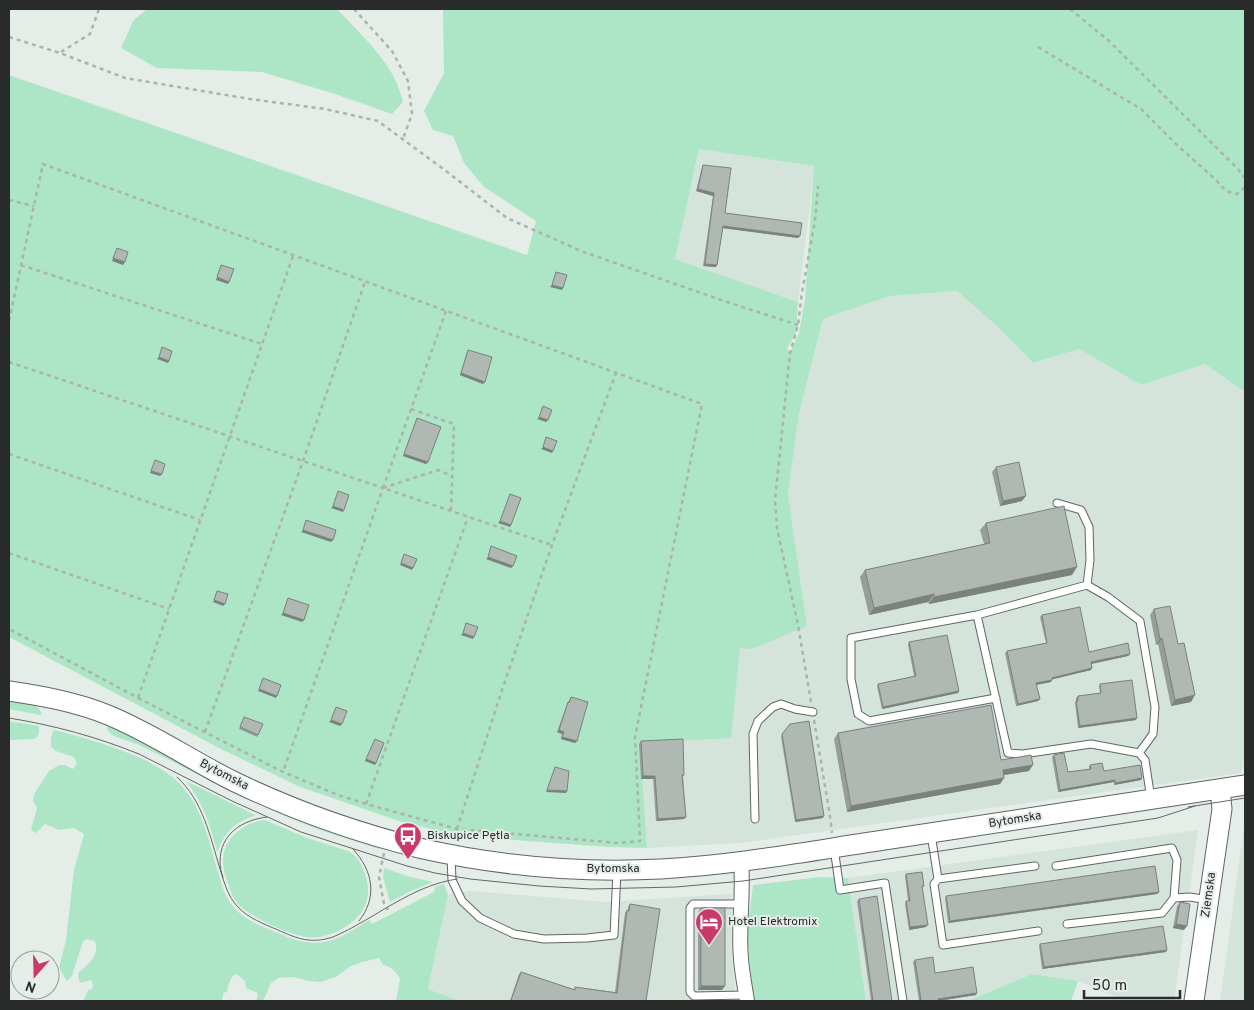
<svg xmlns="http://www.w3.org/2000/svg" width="1254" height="1010" font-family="Overpass,sans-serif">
	<rect width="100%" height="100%" fill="#e5ede8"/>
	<path fill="#d5e4db" d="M699,149L815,165L798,302L675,259Z
		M957,291L999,328L1033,363L1079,349L1141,385L1205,364L1245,392V761L1241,773L740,843L647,848L639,743L740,647L807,625L788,494L799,413L823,319L890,296Z
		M1245,819V1001H1220L1245,820Z
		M1198,830L1174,1001H1126L1078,981L1032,974L967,1001H866L848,878Z
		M471,891L605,902L731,894L732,954L736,1001H460L428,989L448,895Z"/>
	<path fill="#ade6c6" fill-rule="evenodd" d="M147,9H337C362,36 395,64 403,102L392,114L335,94L262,72L157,68L121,48L133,21Z
		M443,9H1245V392L1205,364L1141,385L1079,349L1033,363L999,328L957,291L890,296L823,319L799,413L788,494L807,626L752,649L740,648L731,738L640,743L647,848L609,847L461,836L402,822L300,787L219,748L9,637V75L527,255L536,221L484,187L464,163L453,136L433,130L424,111L444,73ZM699,149L814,166L805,299L799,333L790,352L787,349L796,333L798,302L675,259Z
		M9,698C20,701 38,702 42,714L40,715L9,709Z
		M9,721L39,726V734L35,739L9,740Z
		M110,726L380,846L379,849L320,830L287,817L216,783L139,745L114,736L108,731L107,727Z
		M54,730C86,738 117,747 147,761C157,767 167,772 176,780C202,804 208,839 218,872C222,885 225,899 235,909C247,921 263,927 278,933C318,951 334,943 369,920L372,924L434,892L435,887L444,884L448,895L428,989L460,1001H396L400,979C395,971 392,967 383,965L379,958L362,962L349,967L336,977L320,982L309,981L293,977L278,978L271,983L263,1001H256L258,994L256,992L246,988L245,981L237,974C230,976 229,983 227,991L223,994L222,1001H83L88,990L92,989L93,984L91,980L81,983L79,981L78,973C88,964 100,956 95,941L87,939L83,941L72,976L67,981L59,968L66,940L74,870L84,834L74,828L59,830L45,824L36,833L31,830L37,808L33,801L34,794L49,771L59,765H65L73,769L77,764L74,757L56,751L51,747V737Z
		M186,781L255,815V816C237,820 224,833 218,851H217C209,822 204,805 186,781Z
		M265,820L307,838L348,851C356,855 361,863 364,871C374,897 365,916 342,929C331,935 319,939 306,937C288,934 250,917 238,904C233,898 230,890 228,883C225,876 223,869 223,861C223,838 244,822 265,820Z
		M384,868L407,876L433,882L411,891L390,902L383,877Z
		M819,877L848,878L866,1001H754L752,986L747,935L753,885Z
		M1032,974L1078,981L1071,1001H967Z"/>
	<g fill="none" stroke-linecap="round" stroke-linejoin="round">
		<g stroke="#5f6662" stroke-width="9">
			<path id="lane" d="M1057,503L1081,510L1089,527L1090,560L1087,585
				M977,615L1008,753L1023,754L1091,744L1139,753L1145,760L1151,799
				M996,698L869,721L858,714L851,679V638L977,615L1087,585L1108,597L1140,621L1155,707L1153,734L1139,753
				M755,819L753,734L758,721L773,707L781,704L795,709L813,712
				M931,834L938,879L934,884L943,945L1038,931
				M834,848L840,890L885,883L903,1001
				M451,857L452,880L462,901L480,918L514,934L544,939L587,938L614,935L617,871
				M1056,866L1172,848L1177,860L1174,898
				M938,879L1035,866
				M741,904H693L690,908V992L694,996L746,995
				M1067,924L1162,913L1174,898L1190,897L1208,900"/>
		</g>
		<g stroke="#5f6662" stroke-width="16">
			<path id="street" d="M741,861C744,893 738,926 741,959C742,973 745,987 747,1001"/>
		</g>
		<g stroke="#5f6662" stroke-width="21">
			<path id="secondary" d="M9,691C43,696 76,702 108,715C152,733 191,760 233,781C293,810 355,832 419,848C498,866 581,873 661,869C736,865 810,851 884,840C1004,822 1125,803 1245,785
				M1194,1001L1222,809L1220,789"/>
		</g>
		<path stroke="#acb2ae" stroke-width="2.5" stroke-dasharray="4 4" stroke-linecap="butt" d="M354,9L392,51L408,81L412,114L403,139
			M1070,9L1108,40L1236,167L1245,178
			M9,37L60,53L125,78L250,99L325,109L378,121L446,171L507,218L581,251L724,301L798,325
			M1038,47L1141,109L1177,145L1215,179L1226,191L1237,194L1245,187
			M61,52L90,34L99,9
			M9,200L34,206
			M21,265L262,344
			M446,311L383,488L552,545
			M9,321L43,164L702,404L635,737L640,841L618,843L457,829L366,804L338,795L283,772L144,701L9,629
			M9,362L383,488L283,772
			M411,409L454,424L451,511
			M9,454L200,520
			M383,488L438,470L452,476
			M9,553L169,609
			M138,698L293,256
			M811,702L798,625L777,528L775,500L790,353L798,325L802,292L815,221L818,186
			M814,720L830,816L832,833
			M205,732L303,461L365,282
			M366,804L468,517
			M457,829L502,690L552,545L616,373
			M384,853L379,877L384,904L388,910"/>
		<use href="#lane" stroke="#fff" stroke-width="7"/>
		<use href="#street" stroke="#fff" stroke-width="14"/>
		<use href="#secondary" stroke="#fff" stroke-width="19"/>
		<path stroke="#636865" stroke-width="1" d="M9,718C53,725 97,737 139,754L232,801L301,832L407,866L435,873L470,879L539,886L591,889L676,887L743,881L1158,818L1195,806
			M177,777C203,801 210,836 220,869C224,882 228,897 238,907C248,918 264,924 278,930C298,939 311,944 333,937C375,919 410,886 457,879
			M1188,807L1245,798
			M353,849C373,871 378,897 359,921
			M223,877C221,872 220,867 220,862C220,834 242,820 267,817"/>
	</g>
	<path fill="#979e9a" d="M703,165L725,213L800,236L798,238L723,228L716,267L703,266L713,196L696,191L702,167Z
		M468,350L483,384L460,375L467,352Z
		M417,418L428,462L426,464L403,456Z
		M996,467L1022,501L1000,506L992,472Z
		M986,523L1072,575L929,604L928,602L869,615L860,577L865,570L984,544L980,530Z
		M1154,609L1178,644L1191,702L1171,706L1158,644L1156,645L1150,615Z
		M1042,615L1089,652L1130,654L1128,656L1092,664V668L1091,670L1052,679L1051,682L1037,685L1038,701L1016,706L1005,653L1007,651L1046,643L1040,617Z
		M909,642L959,691L958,693L882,709L877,686L878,684L914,676L908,645Z
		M1100,684L1136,720L1078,728L1075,703L1076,701V698L1078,696L1100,693L1099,686Z
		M571,697L577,741L575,743L561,739L562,734L557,732L567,704Z
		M244,717L258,735L257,737L239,729Z
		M838,733L1029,771L1004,775V778L1000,784L847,812L834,739Z
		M782,734L823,818L795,822L781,737Z
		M641,741L684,775L683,776L686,817L684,819L656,821L653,779H641L639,744Z
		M1054,755L1068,772L1089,769V767L1090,765L1104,771L1142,778L1141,780L1114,785V782L1058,792L1052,757Z
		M906,874L924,886L922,888L926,927L909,930L905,904L906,901H908L905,876Z
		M1159,892L1157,894L948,923L945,898L946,896Z
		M859,899L892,1001H871L857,901Z
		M1180,902L1184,930L1173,928L1177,906Z
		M630,904L646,1001H510L519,974L521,972L574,990L575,987L615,992L625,913L627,910L628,911V907Z
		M701,908L722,990H698V912Z
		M1040,944L1166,952L1042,969L1039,946Z
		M915,960L935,973L976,995L939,1001H919L913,962Z"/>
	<path fill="#7b817d" d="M698,189L714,193L713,196L696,191Z
		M723,226L800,236L798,238L722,228Z
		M113,258L125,262L123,265L112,261Z
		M705,264L717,265L716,267L703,266Z
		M217,277L229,282L228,284L216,280Z
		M552,285L563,288L562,290L550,287Z
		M159,357L169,361L168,363L157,359Z
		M461,373L485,382L483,384L460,375Z
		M539,417L548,420L546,422L537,419Z
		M543,447L553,451L552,453L541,449Z
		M404,454L428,462L426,464L403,456Z
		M151,471L162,474L160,476L150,473Z
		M1026,496L1022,501L1000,506L1003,501Z
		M333,506L344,510L343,512L331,508Z
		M500,521L511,525L510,527L498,523Z
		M303,530L333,540L331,542L301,532Z
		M488,557L513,566L511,568L486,559Z
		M401,563L413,568L412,570L400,565Z
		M1077,567L1072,575L929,604L934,597Z
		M934,594L928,602L869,615L874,608Z
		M214,600L225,604L223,606L213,602Z
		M283,613L304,620L302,622L281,615Z
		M463,633L474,637L473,639L461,635Z
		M1162,638L1158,644L1156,645L1160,639Z
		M1130,654L1128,656L1090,664L1091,662Z
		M1092,668L1091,670L1050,680L1052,678Z
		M1052,680L1051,682L1035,685L1036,683Z
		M259,689L277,696L276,698L258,691Z
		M959,691L958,693L882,709L883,707Z
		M1195,695L1191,702L1171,706L1175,700Z
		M1040,699L1038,701L1016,706L1018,704Z
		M1137,718L1136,720L1078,728L1080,726Z
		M331,720L342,724L340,726L329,722Z
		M559,730L564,732L562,734L557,732Z
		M562,737L577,741L575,743L561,739Z
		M366,759L376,763L375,765L365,761Z
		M1033,765L1029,771L998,776L1003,770Z
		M643,776H655L653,779H641Z
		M1004,778L1000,784L847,812L851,806Z
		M1142,778L1141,780L1114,785L1115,783Z
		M1115,780L1114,782L1058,792L1060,790Z
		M547,790L567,791L566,793L546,792Z
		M824,816L823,818L795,822L796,820Z
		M686,817L684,819L656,821L658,819Z
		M1159,892L1157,894L948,923L950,921Z
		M1176,924L1187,926L1184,930L1173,928Z
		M928,925L926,927L909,930L910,927Z
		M1167,950L1166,952L1042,969L1044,967Z
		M701,986H725L722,990H698Z
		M977,993L976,995L937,1001L938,999Z"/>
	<path fill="#b0b8b3" stroke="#7b817d" d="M703,165L731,168L725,213L802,223L800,236L723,226L717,265L705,264L714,193L698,189Z
		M117,248L128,252L125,262L113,258Z
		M221,265L234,269L229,282L217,277Z
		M556,272L567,275L563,288L552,285Z
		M162,347L172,351L169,361L159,357Z
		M468,350L492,357L485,382L461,373Z
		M543,406L552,410L548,420L539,417Z
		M417,418L441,427L428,462L404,454Z
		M546,437L557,441L553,451L543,447Z
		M155,460L165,464L162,474L151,471Z
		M1019,462L1026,496L1003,501L996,467Z
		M338,491L349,495L344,510L333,506Z
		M510,494L521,498L511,525L500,521Z
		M1064,506L1077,567L934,597V594L874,608L865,570L990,543L986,523Z
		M306,520L336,530L333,540L303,530Z
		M491,546L517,556L513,566L488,557Z
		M404,554L417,559L413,568L401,563Z
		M217,591L228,594L225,604L214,600Z
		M288,598L309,605L304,620L283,613Z
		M1170,606L1178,644L1184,643L1195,695L1175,700L1162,638L1160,639L1154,609Z
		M1080,607L1089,652L1128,643L1130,654L1091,662L1092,668L1052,678V680L1036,683L1040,699L1018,704L1007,651L1047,643L1042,615Z
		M466,623L478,627L474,637L463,633Z
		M947,635L959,691L883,707L878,684L916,676L909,642Z
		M263,678L281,685L277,696L259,689Z
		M1132,680L1137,718L1080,726L1076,701H1078V696L1101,693L1100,684Z
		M571,697L588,702L577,741L562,737L564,732L559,730L568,702L569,703Z
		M991,705L1001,760L1031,755L1033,765L1003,770L1004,778L851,806L838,733Z
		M336,707L347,711L342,724L331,720Z
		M244,717L263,724L258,735L240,727Z
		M809,721L824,816L796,820L782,734L790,724Z
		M375,739L384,743L376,763L366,759Z
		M683,739L684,775H682L686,817L658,819L655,776H643L641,741Z
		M1064,753L1068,772L1091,769L1090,765L1102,763L1104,771L1140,765L1142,778L1115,783V780L1060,790L1054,755Z
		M555,767L569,771L567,791L547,790Z
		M1155,866L1159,892L950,921L946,896Z
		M922,872L924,886H922L928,925L910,927L906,901H910L906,874Z
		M877,896L892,1001H873L859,899Z
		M1180,902L1190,904L1187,926L1176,924Z
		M630,904L660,909L646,1001H514L511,1000L521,972L575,990V987L617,993L627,910L629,911Z
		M701,908H725V986H701Z
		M1163,926L1167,950L1044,967L1040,944Z
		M933,957L935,973L973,967L977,993L938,999L939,1001H921L915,960Z"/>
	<defs>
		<g id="bus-pin" transform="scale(1.4375)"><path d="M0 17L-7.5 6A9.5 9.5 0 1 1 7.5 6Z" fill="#c83a67" stroke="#e5ede8"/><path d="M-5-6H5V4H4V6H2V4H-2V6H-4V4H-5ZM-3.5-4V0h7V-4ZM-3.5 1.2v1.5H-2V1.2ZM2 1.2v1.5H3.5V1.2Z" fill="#fff"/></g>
		<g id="hotel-pin" transform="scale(1.4375)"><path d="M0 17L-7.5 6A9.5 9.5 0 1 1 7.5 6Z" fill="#c83a67" stroke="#e5ede8"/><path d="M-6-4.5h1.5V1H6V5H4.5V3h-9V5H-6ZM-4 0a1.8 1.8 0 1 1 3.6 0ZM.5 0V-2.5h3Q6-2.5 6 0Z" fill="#fff"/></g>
	</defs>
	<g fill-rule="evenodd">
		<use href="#bus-pin" x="408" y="836"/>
		<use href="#hotel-pin" x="709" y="922"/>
	</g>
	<g text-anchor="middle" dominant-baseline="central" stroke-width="4" stroke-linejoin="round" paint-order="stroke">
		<g font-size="12" fill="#282b29" stroke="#e5ede8">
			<text transform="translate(224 775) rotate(27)">Bytomska</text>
			<text transform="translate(1015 820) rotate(-9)">Bytomska</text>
			<text x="613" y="869">Bytomska</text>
			<text transform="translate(1209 895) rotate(-82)">Ziemska</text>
		</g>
		<g font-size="12" fill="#282b29" stroke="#e5ede8" text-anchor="start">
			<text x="427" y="836">Biskupice Pętla</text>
			<text x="728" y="922">Hotel Elektromix</text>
		</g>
	</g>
	<rect width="1254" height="1010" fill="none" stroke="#282b29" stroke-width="20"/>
	<g transform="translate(35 975) rotate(200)"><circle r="24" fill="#e5ede8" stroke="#999f9c"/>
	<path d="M0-4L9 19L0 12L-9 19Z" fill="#c83a67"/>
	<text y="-8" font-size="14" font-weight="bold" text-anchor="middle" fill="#282b29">N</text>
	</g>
	<path d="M1084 990v8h96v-8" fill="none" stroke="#282b29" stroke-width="2.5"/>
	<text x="1092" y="990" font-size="15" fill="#282b29" stroke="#e5ede8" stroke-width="4" paint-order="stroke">50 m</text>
</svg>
